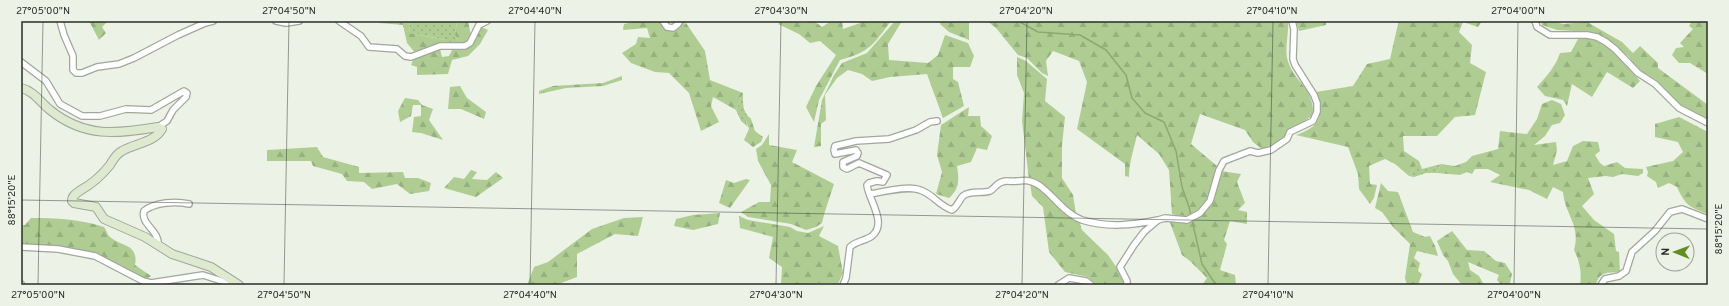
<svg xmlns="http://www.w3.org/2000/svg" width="1729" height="306" font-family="Overpass,sans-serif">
	<defs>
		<pattern id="grass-dots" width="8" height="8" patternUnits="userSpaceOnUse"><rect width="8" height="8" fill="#afcd93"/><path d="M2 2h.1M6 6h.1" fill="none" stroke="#97b07f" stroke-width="1.8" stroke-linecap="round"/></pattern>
		<pattern id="forest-firs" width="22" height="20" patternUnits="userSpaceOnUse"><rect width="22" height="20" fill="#afcd93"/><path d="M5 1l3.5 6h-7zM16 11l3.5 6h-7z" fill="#97b07f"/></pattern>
	</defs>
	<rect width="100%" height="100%" fill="#ecf2e6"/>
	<path fill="url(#grass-dots)" d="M409,21H457L455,35L460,45L444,44L445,40L410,33Z
		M743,93C743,103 742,112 751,119L746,121L748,127L741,121L736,110Z
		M1419,161L1422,169L1441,164L1437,173H1426L1414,177L1409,176Z"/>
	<path fill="url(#forest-firs)" d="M89,21H108L102,27L106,33L99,40Z
		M379,21H409L410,33L445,40L444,44L416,54L407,43L403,25L380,23Z
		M457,21H468L471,36L464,45H460L455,35Z
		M638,21H662L668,30L681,21H685L684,24L686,23L705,51L710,80L743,93L736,110L713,97L711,106L719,122L701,131L689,93L669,73L655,72L631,63L622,53L636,44L638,37L650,38L647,28L623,30L624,24Z
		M781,21L804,23L814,21L822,27L831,21H842L843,29L860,23L861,21H891C873,45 870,52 840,60L819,100L814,122L806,107L816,86L836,55L820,41L810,43L799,34L778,24Z
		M895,21H902L888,44L889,60L928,63L938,55L945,35L968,43L974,56L970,67H953V79L958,82L964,106L943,118L927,74L890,77L872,81L862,74L848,70L837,78L825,95L826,120L821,124V146L814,147L822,100L834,75L842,63L867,53Z
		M941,21H969V40L949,32L940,24Z
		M987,21H1288C1289,33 1285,46 1287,58C1293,82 1315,88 1313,115C1306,121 1300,123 1293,127C1289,130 1288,133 1285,137C1279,143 1270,147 1262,149L1253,142L1245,130L1200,114L1191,144L1217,166C1214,183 1208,215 1185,216C1181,216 1176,215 1172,214L1169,170L1159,154L1137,135C1134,149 1129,162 1129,177L1125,176V164L1077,129L1087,82L1079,61L1053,51L1046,61L1048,76L1042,73L1027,58L1018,55L996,28Z
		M1296,21H1326V25L1299,31Z
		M1398,21H1482L1478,27L1463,22L1459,32L1472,45L1470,63L1486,72L1475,115L1455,117L1437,136H1403L1404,151L1419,161L1409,176L1395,164L1385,159L1369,166L1370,184L1377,185L1374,198L1370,204L1359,189L1358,174L1348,147L1296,135C1321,126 1324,116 1316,92L1353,86L1367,64L1390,59L1398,24Z
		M1541,21H1552L1563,24L1587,22L1622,42L1633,53L1640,46L1658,63V68L1708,105V119L1681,105L1656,80L1638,69L1628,56L1602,37L1592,32L1557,30L1542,25Z
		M1692,21H1708V74L1690,63H1679L1672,55L1676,48L1684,47L1680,43L1693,29L1689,26Z
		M480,26L488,30L480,44L468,56L452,60L448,74L417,75V67L411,65L414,58L440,49L442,57L449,56L452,50C470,48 472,41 480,26Z
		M1591,38C1613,46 1626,63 1640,81L1633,88L1607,72L1592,97L1572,84L1567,106L1563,100L1545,96L1537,87C1546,77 1556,66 1560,53L1571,52L1578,39Z
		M1017,57L1026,61L1047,79L1045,101L1065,117L1062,145V178L1073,195L1076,214L1066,209L1043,184L1029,179L1022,121L1024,93L1017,75Z
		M622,76V80L603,86L566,88L539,94V91L553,86L603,83Z
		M460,86L467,98L486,112L484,119L461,109H448L450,87Z
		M405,98L418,100L422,105L433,109L429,120L443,140L421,133L412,132L414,117L421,116V105H413L411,116L400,122L398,111Z
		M1552,100L1561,104L1565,115L1560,123L1552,125L1545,136L1534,145L1556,142L1557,150L1553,165L1567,161L1573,146L1583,141L1598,142L1600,151L1595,155L1600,163L1604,166L1617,162L1625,168L1643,169V173L1638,176L1622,174L1613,177L1605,176L1588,178L1594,194L1582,206L1594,220L1614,234L1616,251L1619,252L1620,272C1608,273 1599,271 1596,285H1580C1582,274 1580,261 1574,250C1581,225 1565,215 1563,192L1553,187L1547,199L1529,190L1490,182L1500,175L1488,169H1475L1472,174L1467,172L1460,175L1437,173L1441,164L1455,166L1466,162L1472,156L1498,149L1500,131L1527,134L1537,119L1542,104Z
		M969,107L968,116H980L981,126L992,136L987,150L977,148L971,162L957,166C959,180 960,188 949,198L936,194L942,172L937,155L941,125Z
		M1679,117L1708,132V214C1689,207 1685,205 1677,187L1669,183L1658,188L1656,182L1647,176L1648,172L1646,167L1673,161L1683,152L1678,142L1655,137V124Z
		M751,119L755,131L763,137L761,142L753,147L744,140L749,129L746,120Z
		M769,134V145L797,150L792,162L834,184C830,197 825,209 822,223L816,227L806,230L791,224L748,217L741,212L759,202H770L771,185L758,161L756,149L762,145Z
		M317,147L323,157L359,167V173L403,172L405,178H418L431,183L429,191L410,194L397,184L372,189L364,182L347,181L342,174L313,166L311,161H267V150Z
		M471,170L477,172L472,179L487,180L496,172L503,178L476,197L444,188L454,177L464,179Z
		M1221,171L1241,174L1237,182L1245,203L1238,210L1247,212V224L1230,221L1224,240L1227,244L1220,270L1235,275L1236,285H1202L1207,278L1190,261L1182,255L1169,220H1176L1201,214Z
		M746,179L750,180L730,208L719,203L726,180L734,183Z
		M1030,183L1041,187L1079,221L1082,230L1108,255L1119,271L1126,285H1096L1088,277L1065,272L1049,252L1043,207L1032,196Z
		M1381,183L1388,191L1398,192L1413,232L1425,237L1430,236L1435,246L1438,256L1417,251L1414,258L1420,263L1418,271L1422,274L1418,285H1407L1405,278L1410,244L1393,227L1382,212L1375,208Z
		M720,213L718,224L693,230L674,226L676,219L693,215Z
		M739,216L748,220L790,227L797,231L808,233L824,226L819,236L838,246L843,273L838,284C819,282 801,285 781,285L782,267L769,258L773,237L740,228Z
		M643,217L638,236L615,234L577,254V277L556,285H527L534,267L548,262L592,229L624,218Z
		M31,218C56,218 80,219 104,227C106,229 107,234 109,236C120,247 139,243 135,265L151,276L146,280L96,254L70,248L21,245V225H25Z
		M1452,231L1467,250L1484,251L1496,261L1505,263L1512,274L1510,283L1514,285H1501L1497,280L1499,275L1468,262L1470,270L1479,276L1484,285H1462L1453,274L1448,261L1443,255L1437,241Z"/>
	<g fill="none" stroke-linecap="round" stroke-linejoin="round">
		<path stroke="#8ca971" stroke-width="1.5" d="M1018,21L1038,32L1080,35L1106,50L1126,75L1132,98L1145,113L1164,122L1176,151L1182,187L1189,207L1202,264L1216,285"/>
		<g stroke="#a1a79c" stroke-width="8">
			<path id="minor" d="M60,21L64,35L73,56V70L76,73H82L97,67L119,64L134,58L178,35L205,23L213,21
				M276,21L286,23L299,21
				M339,21L361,36L369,47L397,49L405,56L411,57L440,46H465L470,43L479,25L487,21
				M663,21L667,27L673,28L678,24L680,21
				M1535,21L1537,27L1550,35H1587L1597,37L1606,42L1615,49L1638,73L1655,84L1679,108L1708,123
				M21,62L46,81L60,104L82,116H100L126,109L151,110L184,91L187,93L186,97L173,110L167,121L158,127
				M870,194C883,192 908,185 920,190C933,194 939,206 952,210C958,206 959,200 963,196C970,190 982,194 990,191C994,189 997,183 1002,182C1006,180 1013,182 1017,181C1021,181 1026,180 1029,181C1047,184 1060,212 1082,220C1108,228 1132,225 1158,220
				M158,245C160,231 140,224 144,211C155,202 176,201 189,204
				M21,247L58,249L95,256L143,281L151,283L203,275L234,285
				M21,284V285
				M843,285L846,278L850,247C856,241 865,241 872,236C888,223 868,199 867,185L869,183L877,181L883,182L887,175L859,163L847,169L843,167V162L857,156L858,153L856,150L835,154L834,150L835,146L856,141L889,139L916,130L930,122L937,121
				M1058,285L1069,278L1086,281L1091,285
				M1127,285V281L1120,267L1134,245L1144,232L1158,220L1165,218L1187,220L1200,213L1210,201L1219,170L1224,161L1250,151L1258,153L1271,150L1287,139L1290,132L1313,121L1317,112V103L1314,95L1295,65L1293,59L1294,29L1292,21
				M1601,285L1605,279L1619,276L1626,271L1632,252L1655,231L1670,212L1682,209L1708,219"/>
		</g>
		<g stroke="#a1a79c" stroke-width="10">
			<path id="secondary" d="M21,88C34,91 40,102 50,110C85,138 116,134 158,127L162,129C154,143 135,143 122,151C116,154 113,160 110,165C102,175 92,184 81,190C77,193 72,195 72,201L74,203L96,207L104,219L145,237L172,254L211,267L239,285"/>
		</g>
		<use href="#minor" stroke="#fff" stroke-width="5.5"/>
		<use href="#secondary" stroke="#ddeacf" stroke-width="8"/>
	</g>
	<path fill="none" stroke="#292c27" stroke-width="1" stroke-opacity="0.45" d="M21,200L1708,229M38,285L43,21M284,285L289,21M530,285L535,21M776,285L781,21M1022,285L1027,21M1268,285L1273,21M1514,285L1518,21"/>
	<rect width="1729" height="306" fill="none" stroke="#ecf2e6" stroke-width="44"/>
	<g transform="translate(1675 252) rotate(271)"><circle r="19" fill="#ecf2e6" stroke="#9ea39a"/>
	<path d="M0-3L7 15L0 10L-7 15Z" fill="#608e22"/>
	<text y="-6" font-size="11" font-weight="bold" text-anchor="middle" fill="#292c27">N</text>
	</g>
	<rect x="22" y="22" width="1685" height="262" fill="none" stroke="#292c27" stroke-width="1.5"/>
	<g font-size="10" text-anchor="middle" fill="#292c27">
		<text x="43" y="14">27°05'00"N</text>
		<text x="289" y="14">27°04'50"N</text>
		<text x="535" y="14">27°04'40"N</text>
		<text x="781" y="14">27°04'30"N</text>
		<text x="1026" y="14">27°04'20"N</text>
		<text x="1272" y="14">27°04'10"N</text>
		<text x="1518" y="14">27°04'00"N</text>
		<text transform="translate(11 200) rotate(-90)" y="4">88°15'20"E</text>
		<text transform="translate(1718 229) rotate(-90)" y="4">88°15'20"E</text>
		<text x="38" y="298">27°05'00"N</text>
		<text x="284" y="298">27°04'50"N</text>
		<text x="530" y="298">27°04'40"N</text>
		<text x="776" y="298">27°04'30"N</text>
		<text x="1022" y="298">27°04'20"N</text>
		<text x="1268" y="298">27°04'10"N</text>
		<text x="1514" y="298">27°04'00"N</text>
	</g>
</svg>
